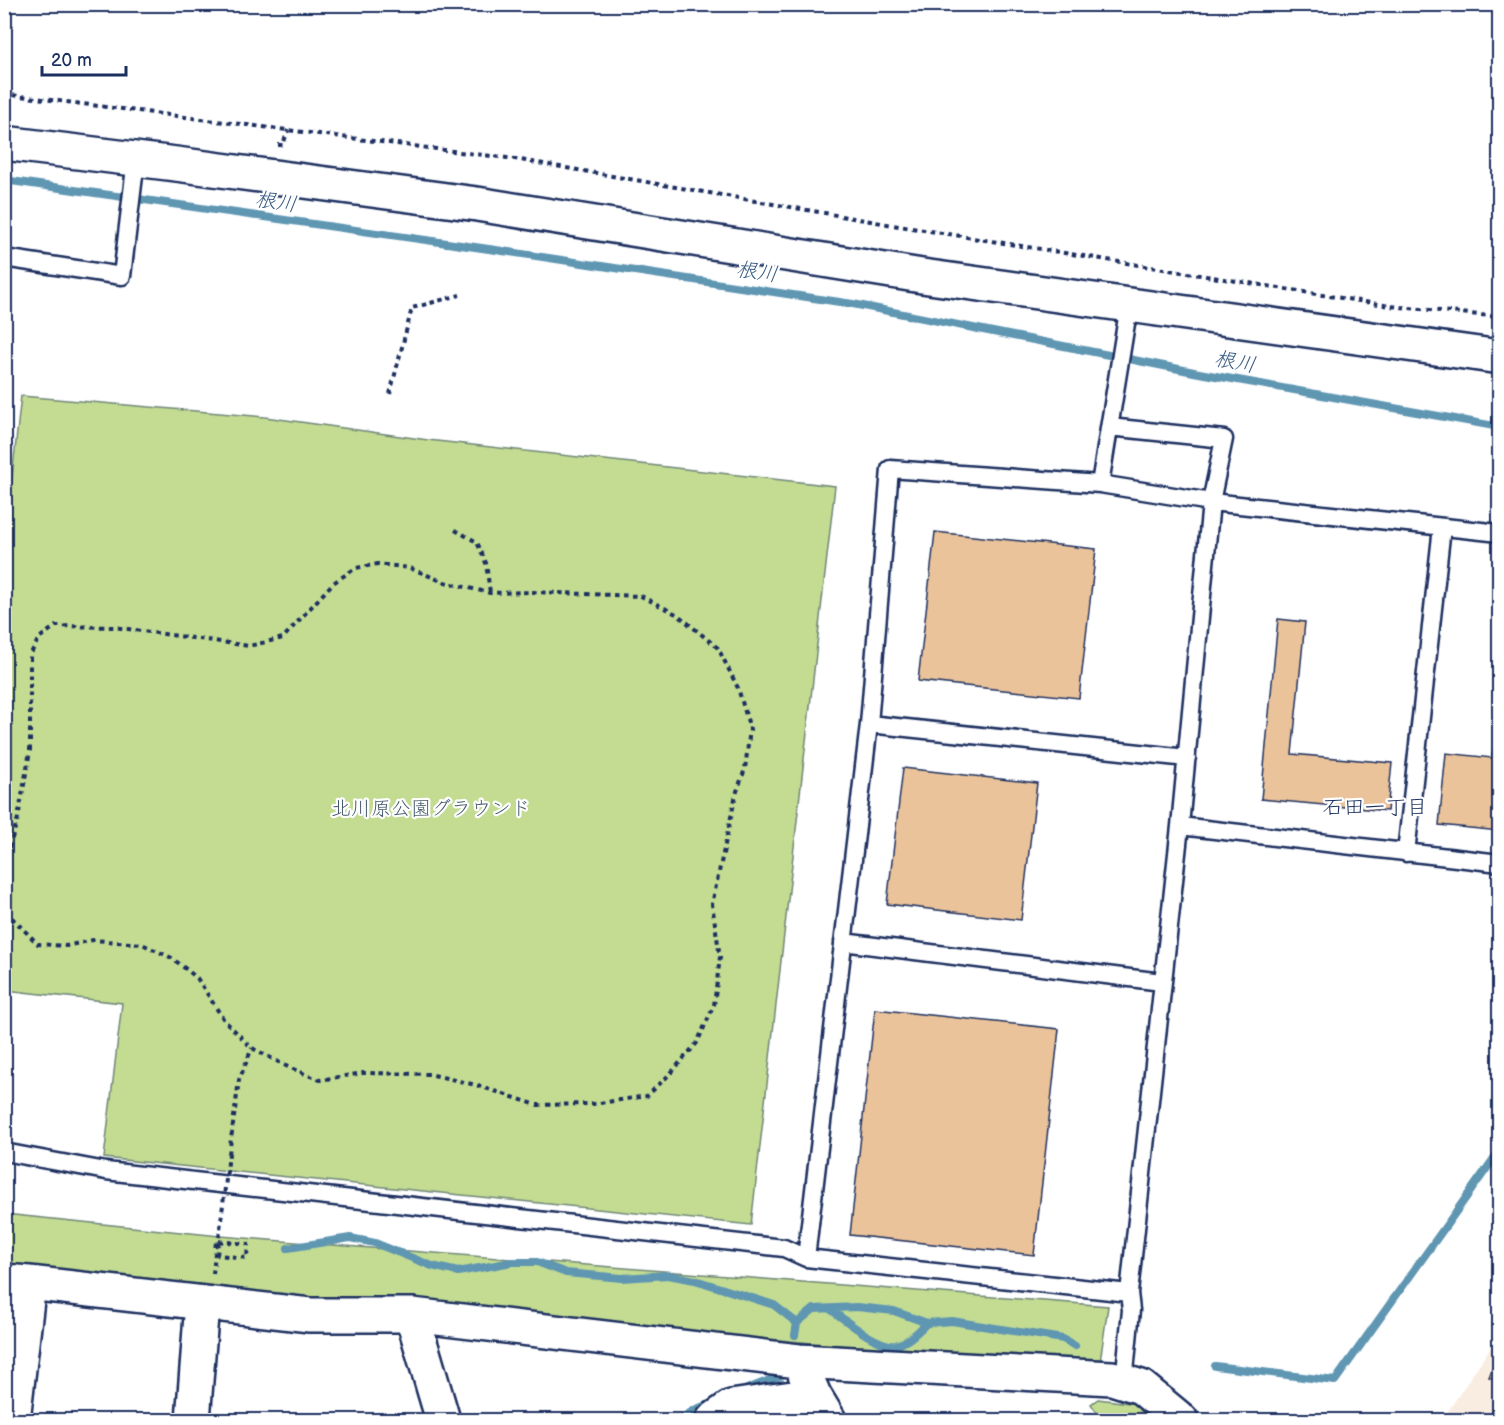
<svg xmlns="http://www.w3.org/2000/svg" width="1504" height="1425" font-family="'Balsamiq Sans','Klee One',sans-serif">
	<rect width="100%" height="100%" fill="#fff"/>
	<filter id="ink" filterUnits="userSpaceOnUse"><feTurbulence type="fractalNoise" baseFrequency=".0167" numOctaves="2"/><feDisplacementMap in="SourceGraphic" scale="12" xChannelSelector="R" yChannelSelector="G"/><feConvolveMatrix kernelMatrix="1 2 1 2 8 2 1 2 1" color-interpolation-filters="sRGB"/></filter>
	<g filter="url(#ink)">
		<path fill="#f9ede1" d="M1499,1335V1420H1442Z"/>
		<path fill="#c3dc92" stroke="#6f8678" stroke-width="1.5" d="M21,396L265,417L428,440L835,486L751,1225L104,1158L122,1003L5,990L4,550Z
			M4,1214L220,1236L1108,1306L1099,1369L5,1270Z
			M1098,1399L1137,1404L1155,1420H1102L1091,1404Z
			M1203,1414L1251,1420H1200Z"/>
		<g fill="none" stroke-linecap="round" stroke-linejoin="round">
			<path stroke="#5f96b2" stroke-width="8" d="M4,180L496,250L853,304L1199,373L1500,427
				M288,1248L350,1238L375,1243L432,1266L458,1272L512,1262H537L566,1273L622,1278L668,1275L695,1280L774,1305L797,1323L814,1309L857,1307L894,1311L927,1323L952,1321L1063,1339L1075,1346
				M830,1309C844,1319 878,1348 896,1345C909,1342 918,1331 927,1323
				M795,1335L797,1323
				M1215,1366L1335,1381L1500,1150
				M742,1391L790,1372
				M680,1420L694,1410L714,1402"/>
		</g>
		<path fill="#eac39a" stroke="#1b2f5e" stroke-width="1.5" d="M935,532L1096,549L1079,698L918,681Z
			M1278,619L1305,622L1292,754L1392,763L1387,811L1261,799Z
			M1500,689V831L1439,825L1446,753L1492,758Z
			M903,768L1037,783L1021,920L887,904Z
			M875,1009L1059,1029L1034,1255L850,1235Z
			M1500,1349V1381L1489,1377Z"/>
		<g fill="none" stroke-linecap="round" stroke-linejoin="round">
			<g stroke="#1b2f5e" stroke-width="21">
				<path id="lane" d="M4,258L122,276L136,159
					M1129,305L1100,484L1211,502L1500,533
					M1100,484L890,469L869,724L806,1258L1129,1293L1180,826L1211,502L1224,439L1109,427
					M869,724L1187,758
					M1180,826L1500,863
					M1406,853L1442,527
					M843,942L1162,982
					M4,1152L106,1171L784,1248L806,1258
					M1124,1382L1131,1310L1129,1293"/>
			</g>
			<g stroke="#1b2f5e" stroke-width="38">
				<path id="street" d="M4,143L176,164L477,204L922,276L1500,357
					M4,1281L29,1283L310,1315H412L799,1361L1112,1378L1141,1387L1181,1420
					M412,1315L443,1420
					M805,1374L814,1395L829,1420
					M13,1420L29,1283
					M193,1420L202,1303
					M713,1420L731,1407L814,1395"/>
			</g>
			<path stroke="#1b2f5e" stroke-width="4" stroke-dasharray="4.5 4.5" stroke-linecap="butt" d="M4,94L515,159L893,225L1390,306L1500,317
				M278,145H283L288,130
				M390,394L412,308L460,295
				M455,530L477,542L486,563L490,593
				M4,865L18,818L30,751V655L39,638L56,626L114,627L249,646L283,638L333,583L356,568L378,564L410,568L444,582L490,593L533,592L641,596L678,615L718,648L738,688L750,729L745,769L736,794L712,904L720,957L714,1005L697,1043L670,1074L647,1096L593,1104L537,1105L476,1085L429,1074L363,1073L320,1080L288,1067L252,1048L224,1020L197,978L172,958L142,944L93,940L66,946L38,944L13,919L4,907
				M229,1154L239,1080L252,1048
				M213,1274L216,1241L248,1244L247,1258L217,1255"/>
			<use href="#lane" stroke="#fff" stroke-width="16"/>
			<use href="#street" stroke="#fff" stroke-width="33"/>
			<path stroke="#1b2f5e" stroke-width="4" stroke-dasharray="4.5 4.5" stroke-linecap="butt" d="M217,1255L229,1154"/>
		</g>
	</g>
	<g text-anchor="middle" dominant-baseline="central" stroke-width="4.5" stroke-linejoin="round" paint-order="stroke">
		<g font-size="20" fill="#455a6b" stroke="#fff">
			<text x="431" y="809">北川原公園グラウンド</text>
		</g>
		<g font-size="21" font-style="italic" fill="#375a81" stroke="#fff">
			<text transform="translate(276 202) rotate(8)">根川</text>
			<text transform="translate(757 272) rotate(8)">根川</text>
			<text transform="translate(1235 362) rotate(10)">根川</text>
		</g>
		<g font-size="21" fill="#1b2f5e" stroke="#fff">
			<text x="1375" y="807">石田一丁目</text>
		</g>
	</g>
	<rect width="1504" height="1425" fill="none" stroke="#fff" stroke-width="24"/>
	<rect x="12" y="12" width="1480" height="1401" fill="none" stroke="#1b2f5e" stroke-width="2" filter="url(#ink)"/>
	<path d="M42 66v9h84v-9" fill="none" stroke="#1b2f5e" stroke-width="3"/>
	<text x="51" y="66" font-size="18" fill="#1b2f5e" stroke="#ffffff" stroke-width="4.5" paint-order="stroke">20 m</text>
</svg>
